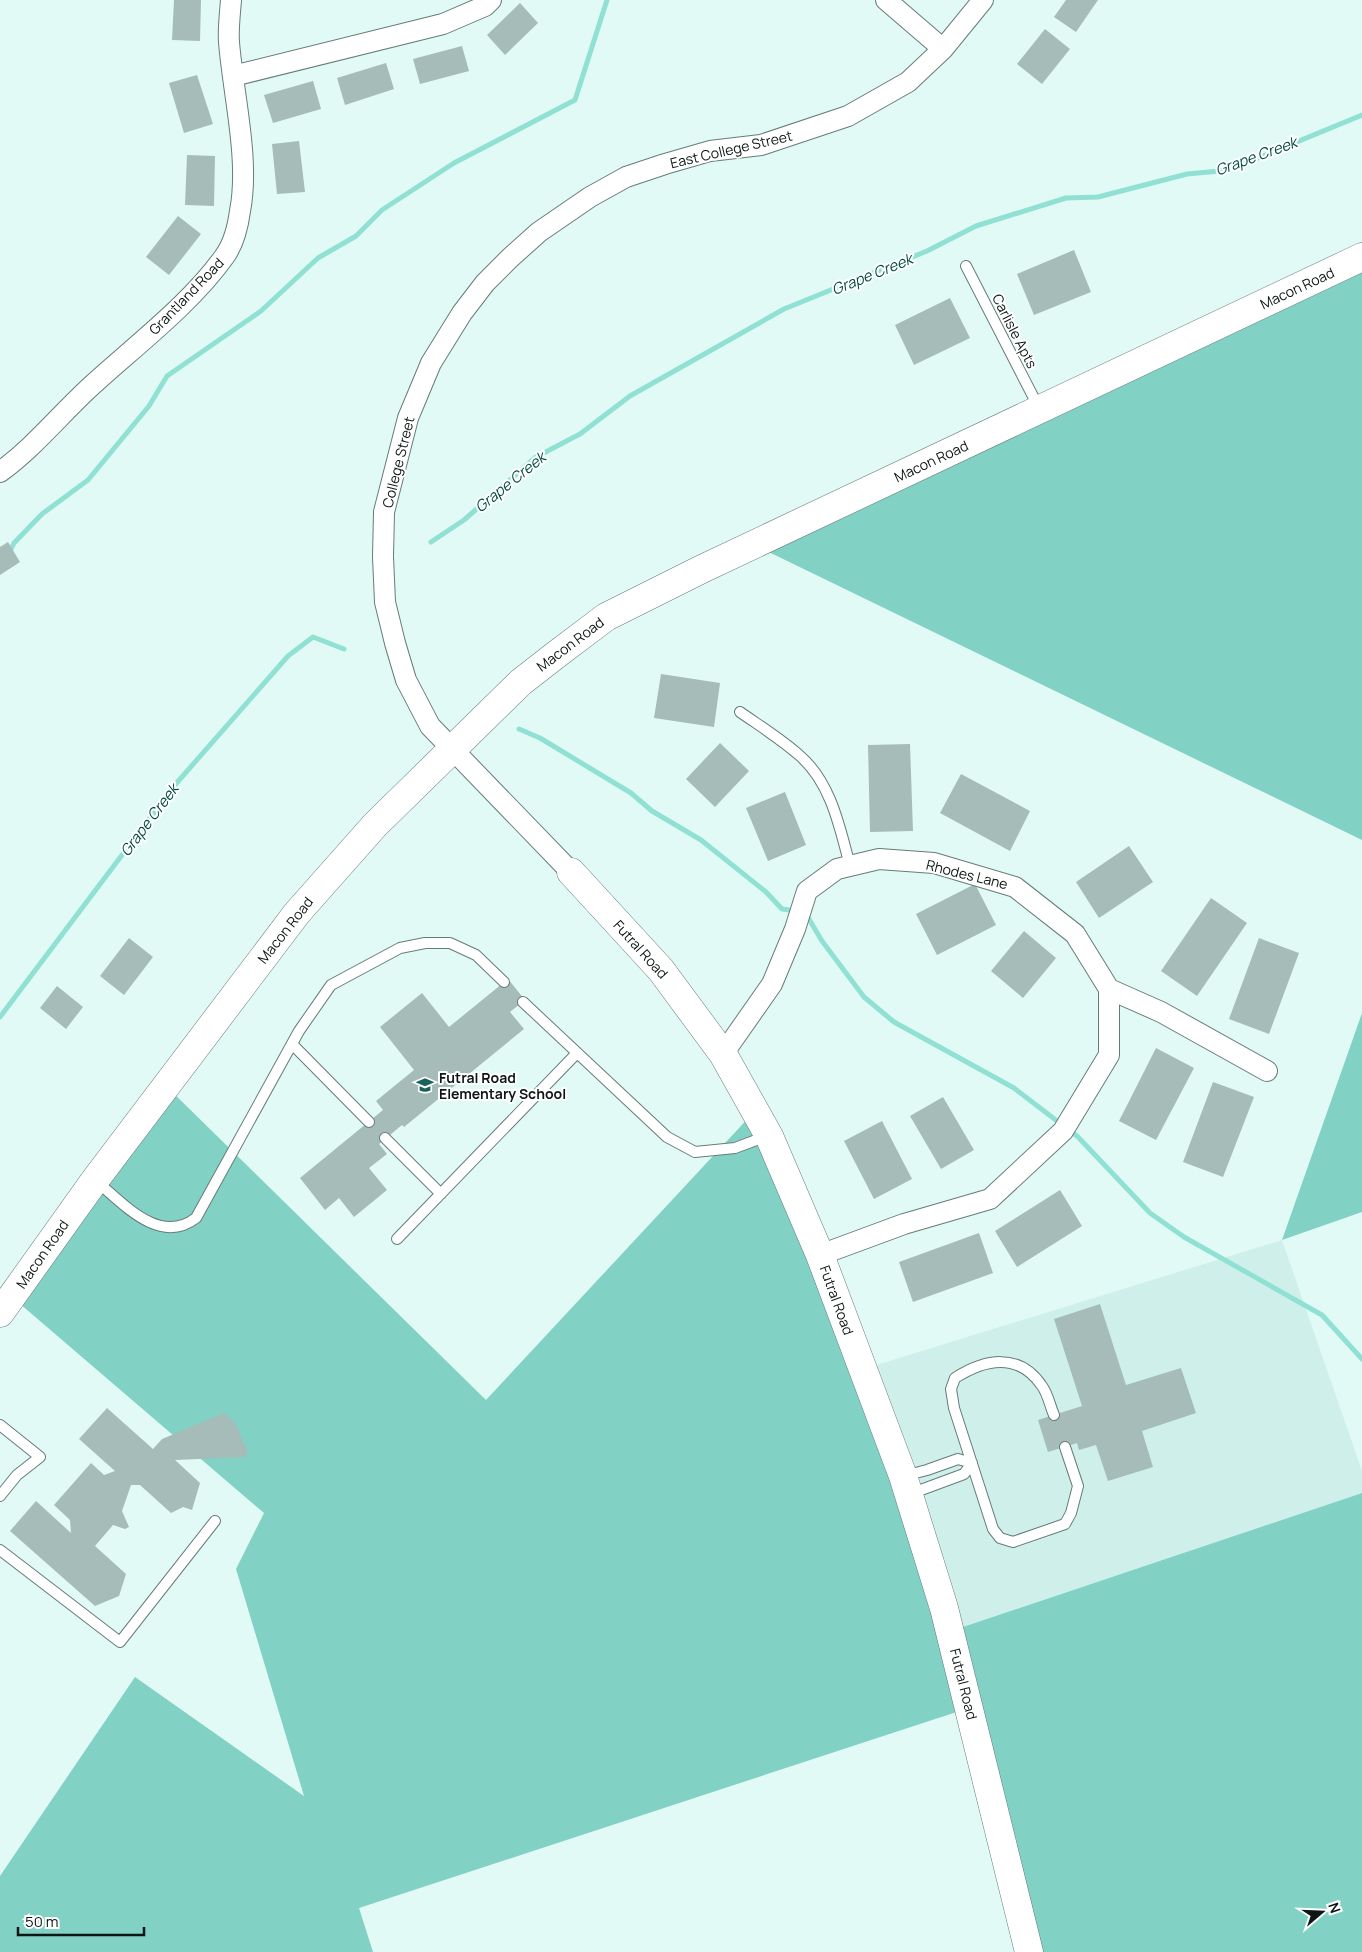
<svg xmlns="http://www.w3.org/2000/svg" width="1362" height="1952" font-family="Manrope,sans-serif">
	<rect width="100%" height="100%" fill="#e2faf6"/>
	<path fill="#cff0ea" d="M1282,1240L1362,1471V1493L948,1632L857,1371Z"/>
	<path fill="#81d1c4" d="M1362,242V840L742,539L1165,341Z
		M1362,1013V1212L1282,1240Z
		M163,1083L486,1400L753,1113L948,1632L1362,1493V1952H1028L978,1705L359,1908L373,1952H0V1876L135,1677L304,1796L236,1569L264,1513L12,1297Z"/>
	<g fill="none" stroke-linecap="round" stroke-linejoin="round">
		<path stroke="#90e1d3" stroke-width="5" d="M431,542L464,520L536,457L580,434L630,396L784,309L927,251L976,226L1066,198L1098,197L1187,174L1220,171L1241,165L1362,115
			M9,553L14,543L42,514L88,480L149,406L167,376L261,311L318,258L356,236L382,210L454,163L575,100L607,0
			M519,729L540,738L631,793L652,811L701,840L766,892L782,909L797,911
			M806,914L822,941L864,997L894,1022L1014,1088L1061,1124
			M0,1017L174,786L288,656L313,637L344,649
			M1068,1129L1078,1137L1150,1213L1184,1237L1322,1315L1362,1359"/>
	</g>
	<path fill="#a5bcb8" d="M174,0H201L200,41L172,40Z
		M1066,0H1098L1076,32L1054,17Z
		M520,3L538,23L505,55L487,35Z
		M1045,29L1070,49L1042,84L1017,64Z
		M462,46L469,71L420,84L413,59Z
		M386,63L394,89L345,105L337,78Z
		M197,75L213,124L184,133L169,83Z
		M313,81L321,109L273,123L264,95Z
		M299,141L305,192L277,194L272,144Z
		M187,155L215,156L214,206L185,205Z
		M178,216L201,234L169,275L146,257Z
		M1074,250L1091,292L1034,315L1017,274Z
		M950,298L970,338L914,365L895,325Z
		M8,542L20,562L0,575V547Z
		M661,674L720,683L714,727L654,718Z
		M720,743L749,771L715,807L686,779Z
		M910,744L913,831L870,832L868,745Z
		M961,774L1030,811L1010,851L940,813Z
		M785,792L806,845L768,861L746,808Z
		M1129,846L1153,882L1099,918L1076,882Z
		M975,884L996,925L937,955L916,914Z
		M1211,898L1247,923L1197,996L1161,971Z
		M1024,931L1056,958L1023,998L991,971Z
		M129,938L153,957L124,995L100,976Z
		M1259,938L1299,953L1269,1034L1229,1019Z
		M508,979L525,1000L510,1012L524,1029L404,1127L402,1125L379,1144L387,1154L369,1168L387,1190L354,1217L339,1198L325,1210L300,1178L383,1110L376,1101L414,1070L380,1027L422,993L449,1027Z
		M57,986L83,1007L66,1029L40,1008Z
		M1156,1048L1194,1068L1156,1140L1119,1121Z
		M1213,1082L1254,1097L1223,1177L1183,1162Z
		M943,1097L974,1150L941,1169L910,1116Z
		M882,1121L912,1179L874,1199L844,1141Z
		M1060,1190L1082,1226L1017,1267L995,1231Z
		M979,1233L993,1273L913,1302L899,1262Z
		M1100,1304L1126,1385L1181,1368L1196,1413L1142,1431L1153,1467L1108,1481L1096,1445L1079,1450L1077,1443L1048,1452L1038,1420L1082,1406L1054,1319Z
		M107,1408L153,1449L162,1439L224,1413L236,1424L248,1453L245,1457L175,1460L200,1483L192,1510L183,1507L171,1513L140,1485H131L122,1511L129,1527L125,1529L113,1525L95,1546L126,1574L119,1596L95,1606L10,1531L36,1501L71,1533L70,1520L54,1505L91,1463L104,1475L115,1471L79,1439Z"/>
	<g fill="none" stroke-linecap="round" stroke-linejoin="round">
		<g stroke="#667c78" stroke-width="12">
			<path id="lane" d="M966,266L1039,408
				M740,712C760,726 781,739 799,755C831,782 840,828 850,866
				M523,1002L667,1137L695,1152L735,1148L767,1136
				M292,1044L369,1122
				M385,1138L441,1194
				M95,1180C123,1203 159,1246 196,1218L299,1031L331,985L400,948L425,943H450L476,955L504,982
				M397,1239L577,1053
				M1054,1415C1050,1406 1048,1394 1042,1386C1019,1352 985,1359 955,1378L951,1389L954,1408L993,1529L1000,1538L1013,1542L1065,1524L1071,1513L1078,1486L1065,1447
				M0,1425L40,1457L17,1475L0,1496
				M904,1476L927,1470L958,1459L972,1463L964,1474L910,1494
				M0,1550L120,1642L215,1521"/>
		</g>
		<g stroke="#667c78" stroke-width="22">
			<path id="street" d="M886,0L943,49
				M233,76L443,24L485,6L491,0
				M0,472C33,448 58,417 88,389C131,349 190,305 224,257C233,245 238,226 240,211C250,160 233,94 229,42C228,28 230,14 231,0
				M571,872L430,726L406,680L395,643L385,602L383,557L384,512L408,418L431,363L462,313L485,283L510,258L539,232L590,197L626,177L665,164L710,151L761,145L848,116L908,82L943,49L983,0
				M1109,989L1161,1012L1267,1071
				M723,1054L772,984L795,929L807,891L837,869L879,859L934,863L1015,887L1075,934L1109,989V1055L1063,1131L990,1199L904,1224L820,1255"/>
		</g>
		<g stroke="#667c78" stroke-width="29">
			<path id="secondary" d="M571,872L661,970L723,1054L769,1136L820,1255L903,1476L944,1608L1029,1952
				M0,1313L95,1180L297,913L375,825L521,682L557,654L606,617L702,569L1362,257"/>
		</g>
		<use href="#lane" stroke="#fff" stroke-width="10"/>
		<use href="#street" stroke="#fff" stroke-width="20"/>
		<use href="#secondary" stroke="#fff" stroke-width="28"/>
	</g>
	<defs>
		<g id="school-bare" transform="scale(1.35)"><path d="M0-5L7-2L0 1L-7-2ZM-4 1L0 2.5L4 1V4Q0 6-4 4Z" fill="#186259" stroke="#fff" stroke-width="2.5" paint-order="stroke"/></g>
	</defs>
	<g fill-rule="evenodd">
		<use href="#school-bare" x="425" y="1085"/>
	</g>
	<g text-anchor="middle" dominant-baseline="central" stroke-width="4" stroke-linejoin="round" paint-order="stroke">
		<g font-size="14" fill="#0d1614" stroke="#fff">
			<text transform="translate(731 149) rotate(-13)">East College Street</text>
			<text transform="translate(1297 288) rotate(-25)">Macon Road</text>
			<text transform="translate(186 296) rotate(-46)">Grantland Road</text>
			<text transform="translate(1015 331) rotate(63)">Carlisle Apts</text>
			<text transform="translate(931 461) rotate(-25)">Macon Road</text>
			<text transform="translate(398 462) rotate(-76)">College Street</text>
			<text transform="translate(570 644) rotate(-37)">Macon Road</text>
			<text transform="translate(967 874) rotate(14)">Rhodes Lane</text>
			<text transform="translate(285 930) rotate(-52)">Macon Road</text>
			<text transform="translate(641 949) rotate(48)">Futral Road</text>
			<text transform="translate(42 1254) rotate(-55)">Macon Road</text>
			<text transform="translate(837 1300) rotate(70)">Futral Road</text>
			<text transform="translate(964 1684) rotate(76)">Futral Road</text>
		</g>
		<g font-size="14" font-weight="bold" fill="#0d1614" stroke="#fff" text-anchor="start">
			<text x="439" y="1077">Futral Road<tspan x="439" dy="16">Elementary School</tspan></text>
		</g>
		<g font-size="15" font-style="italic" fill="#004b43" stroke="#fff">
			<text transform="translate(1256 156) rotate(-20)">Grape Creek</text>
			<text transform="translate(872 274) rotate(-22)">Grape Creek</text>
			<text transform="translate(510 482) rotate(-39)">Grape Creek</text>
			<text transform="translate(149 820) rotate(-53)">Grape Creek</text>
		</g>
	</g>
	<g transform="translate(1322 1912) rotate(71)" stroke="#ffffff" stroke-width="4" paint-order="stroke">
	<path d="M0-4L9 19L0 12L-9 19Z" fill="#0d1614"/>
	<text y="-8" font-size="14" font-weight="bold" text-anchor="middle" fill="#0d1614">N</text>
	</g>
	<path d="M18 1927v8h126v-8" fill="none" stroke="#0d1614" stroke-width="2.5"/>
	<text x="25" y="1927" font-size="15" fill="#0d1614" stroke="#ffffff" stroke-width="4" paint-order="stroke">50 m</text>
</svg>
